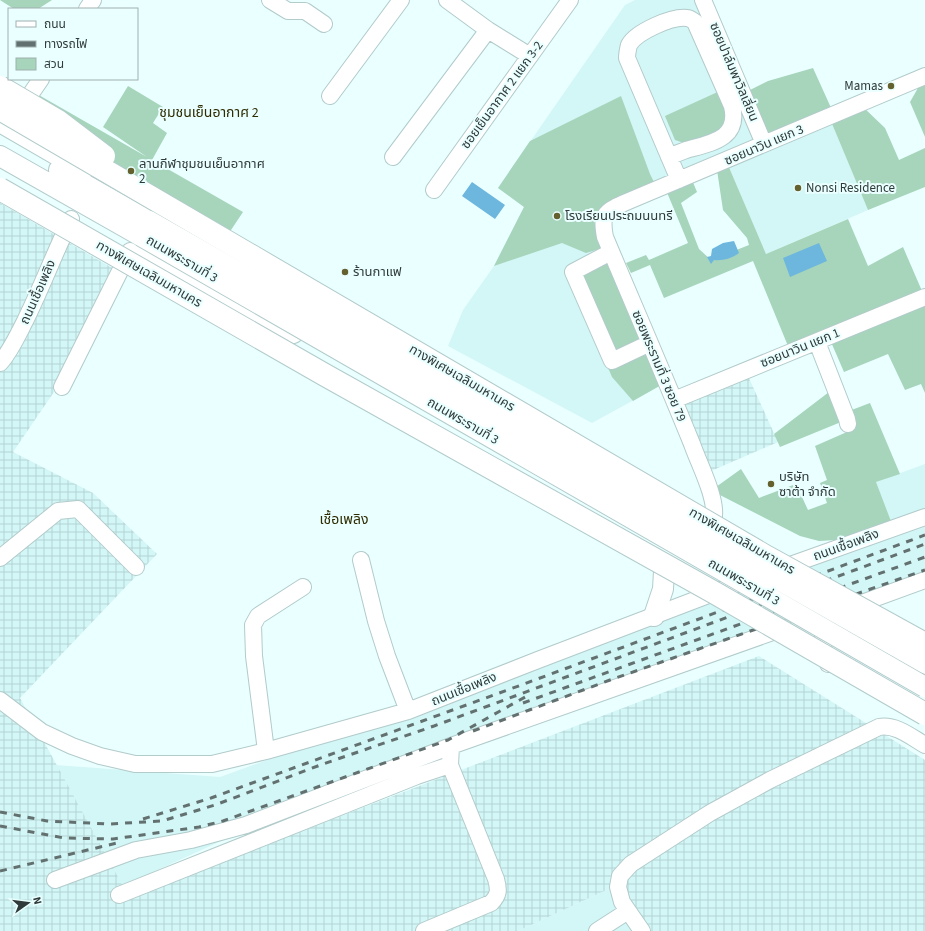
<svg xmlns="http://www.w3.org/2000/svg" width="925" height="931" font-family="'Source Sans 3','Noto Sans Thai',sans-serif">
	<defs>
		<pattern id="industrial-grid" width="8" height="8" patternUnits="userSpaceOnUse"><rect width="8" height="8" fill="#d3f6f6"/><path d="M0 4h8M4 0v8" fill="none" stroke="#b5d4d4"/></pattern>
	</defs>
	<rect width="100%" height="100%" fill="#eaffff"/>
	<path fill="#d3f6f6" d="M635,0H697L757,141L686,174L595,212L594,221L607,260L663,384L592,423L448,346L463,310L494,266L524,207L498,188L625,5Z
		M830,119L868,210L766,254L728,165Z
		M925,464V574L365,776L122,886L0,761L220,777L883,538L876,482Z
		M613,887L642,931H518Z"/>
	<path fill="url(#industrial-grid)" d="M0,203L121,273L54,392L13,452L93,493L157,554L20,698L129,897L759,656L925,760V931H642L613,887L518,931H0Z
		M748,376L778,442L711,471L683,402Z"/>
	<path fill="#a6d5bb" d="M0,0H52L38,9H14Z
		M813,68L832,110L768,137L748,91L768,81Z
		M925,80V137L910,102L922,81Z
		M128,86L163,107L153,123L167,133L152,160L243,212L223,242L17,130L37,94L147,157L103,127Z
		M722,90L731,108L723,134L684,143L675,140L665,116Z
		M621,96L650,174L656,186L595,212L594,221L603,248L586,253L562,243L494,266L524,207L498,188L530,141Z
		M862,106L885,128L899,160L925,148V187L868,210L830,119Z
		M728,165L766,254L848,219L868,266L903,247L922,291L788,346L753,261L664,298L650,265L631,273L626,263L646,255L649,260L688,243L666,190L692,180L697,192L681,203L699,249L711,260L749,245L747,238L723,210L717,170Z
		M607,260L663,384L633,401L612,377L569,276Z
		M925,304V393L921,384L905,390L888,354L844,372L831,342Z
		M829,392L841,422L780,447L774,434Z
		M870,403L900,474L876,482L892,524L852,539L819,541L800,536L718,494L716,487L741,469L759,498L796,484L808,510L827,503L820,483L827,480L815,446L856,428L849,411Z"/>
	<path fill="#6db6dd" d="M472,182L505,205L495,219L462,196Z
		M734,241L739,253C733,258 723,261 714,260L711,264L707,257L711,256L712,249L723,243Z
		M819,243L827,261L790,277L783,258Z"/>
	<g fill="none" stroke-linecap="round" stroke-linejoin="round">
		<g stroke="#b2cbcb" stroke-width="18">
			<path id="minor" d="M270,0L288,11H305L324,24
				M447,0L488,30L530,56
				M703,0L764,144
				M87,9L93,0
				M330,96L401,0
				M19,111L41,79
				M393,157L488,30
				M669,157C675,154 681,152 686,150C711,143 740,139 732,106L695,22C692,20 690,18 687,18C672,16 636,32 629,45C628,49 627,54 627,58L679,180
				M434,190L570,0
				M611,252L573,272L612,361L650,343
				M817,342L847,419L848,424
				M0,363C10,352 17,337 24,323C41,289 54,254 71,219
				M62,387L130,251
				M674,400L925,297
				M714,516C716,496 699,464 692,444C664,375 634,306 605,237C601,215 604,212 624,203L925,76
				M0,558L58,511L78,509L136,567
				M361,560L376,621L387,656L408,711
				M779,569L925,517
				M828,664L822,643L825,627L840,611L925,580
				M0,700L42,732L72,746L100,756L135,764H212L266,751L408,711L538,660L750,579
				M266,751L254,656L253,625L258,616L303,587
				M55,880L136,850L191,840L246,825L451,746L784,628
				M119,895L417,776L450,765L451,746
				M424,931L491,903C499,895 499,890 496,879L450,765
				M597,931L628,911
				M642,931L622,902L618,887L620,876L631,864L710,813L770,780L879,727C896,724 911,737 925,745"/>
		</g>
		<g stroke="#b2cbcb" stroke-width="22">
			<path id="major" d="M0,122L83,170
				M0,156L141,236
				M59,170L149,221
				M136,255L293,333
				M654,616L663,589L664,571"/>
		</g>
		<use href="#minor" stroke="#fff" stroke-width="16"/>
		<use href="#major" stroke="#fff" stroke-width="20"/>
		<path stroke="#637070" stroke-width="3" stroke-dasharray="7 7" stroke-linecap="butt" d="M523,703L925,557
			M473,731L610,680L925,570
			M0,812L47,821L109,824L162,821L215,805L323,764L434,726L925,544
			M143,819L211,798L524,684L925,535
			M0,826L64,838L113,839L199,827L223,821L448,740L527,696
			M0,871L117,843"/>
		<g stroke="#b2cbcb" stroke-width="22" stroke-linecap="butt">
			<path id="major-bridge" d="M149,221L925,663
				M141,236L925,687"/>
		</g>
		<g stroke="#b2cbcb" stroke-width="24" stroke-linecap="butt">
			<path id="highway-bridge" d="M0,87L58,121L104,156
				M0,109L767,557L925,644
				M0,189L325,375L715,593L925,714"/>
		</g>
		<use href="#major-bridge" stroke="#fff" stroke-width="20"/>
		<use href="#highway-bridge" stroke="#fff" stroke-width="22"/>
	</g>
	<g fill="#64612e" stroke="#eaffff" stroke-width="1.5">
		<circle cx="891" cy="86" r="4"/>
		<circle cx="131" cy="171" r="4"/>
		<circle cx="798" cy="188" r="4"/>
		<circle cx="557" cy="216" r="4"/>
		<circle cx="345" cy="272" r="4"/>
		<circle cx="771" cy="484" r="4"/>
	</g>
	<g text-anchor="middle" dominant-baseline="central" stroke-width="4" stroke-linejoin="round" paint-order="stroke">
		<g font-size="13" fill="#303a3a" stroke="#eaffff">
			<text transform="translate(734 72) rotate(67)">ซอยปาล์มพาวิลเลี่ยน</text>
			<text transform="translate(502 95) rotate(-54)">ซอยเย็นอากาศ 2 แยก 3-2</text>
			<text transform="translate(764 145) rotate(-23)">ซอยนาวิน แยก 3</text>
			<text transform="translate(182 259) rotate(30)">ถนนพระรามที่ 3</text>
			<text transform="translate(149 274) rotate(30)">ทางพิเศษเฉลิมมหานคร</text>
			<text transform="translate(38 292) rotate(-66)">ถนนเชื้อเพลิง</text>
			<text transform="translate(800 348) rotate(-22)">ซอยนาวิน แยก 1</text>
			<text transform="translate(659 366) rotate(67)">ซอยพระรามที่ 3 ซอย 79</text>
			<text transform="translate(462 378) rotate(30)">ทางพิเศษเฉลิมมหานคร</text>
			<text transform="translate(463 421) rotate(30)">ถนนพระรามที่ 3</text>
			<text transform="translate(742 541) rotate(30)">ทางพิเศษเฉลิมมหานคร</text>
			<text transform="translate(846 545) rotate(-20)">ถนนเชื้อเพลิง</text>
			<text transform="translate(744 582) rotate(30)">ถนนพระรามที่ 3</text>
			<text transform="translate(464 689) rotate(-22)">ถนนเชื้อเพลิง</text>
		</g>
		<g font-size="13" fill="#303a3a" stroke="#eaffff" text-anchor="start">
			<text x="883" y="86" text-anchor="end">Mamas</text>
			<text x="139" y="164">ลานกีฬาชุมชนเย็นอากาศ<tspan x="139" dy="15">2</tspan></text>
			<text x="806" y="188">Nonsi Residence</text>
			<text x="565" y="216">โรงเรียนประถมนนทรี</text>
			<text x="353" y="272">ร้านกาแฟ</text>
			<text x="779" y="477">บริษัท<tspan x="779" dy="15">ซาต้า จำกัด</tspan></text>
		</g>
		<g font-size="14" fill="#302d02" stroke="#eaffff">
			<text x="209" y="113">ชุมชนเย็นอากาศ 2</text>
			<text x="344" y="520">เชื้อเพลิง</text>
		</g>
	</g>
	<rect x="8" y="8" width="130" height="72" fill="#eaffff" stroke="#a0b0b0"/>
	<rect x="16" y="21" width="20" height="6" fill="#ffffff" stroke="#a0b0b0"/>
	<text x="44" y="28" font-size="12" fill="#303a3a">ถนน</text>
	<rect x="16" y="41" width="20" height="6" fill="#637070" stroke="#a0b0b0"/>
	<text x="44" y="48" font-size="12" fill="#303a3a">ทางรถไฟ</text>
	<rect x="16" y="58" width="20" height="12" fill="#a6d5bb" stroke="#a0b0b0"/>
	<text x="44" y="68" font-size="12" fill="#303a3a">สวน</text>
	<g transform="translate(28 903) rotate(76)" stroke="#eaffff" stroke-width="3" paint-order="stroke">
	<path d="M0-3L7 15L0 10L-7 15Z" fill="#303a3a"/>
	<text y="-6" font-size="11" font-weight="bold" text-anchor="middle" fill="#303a3a">N</text>
	</g>
</svg>
